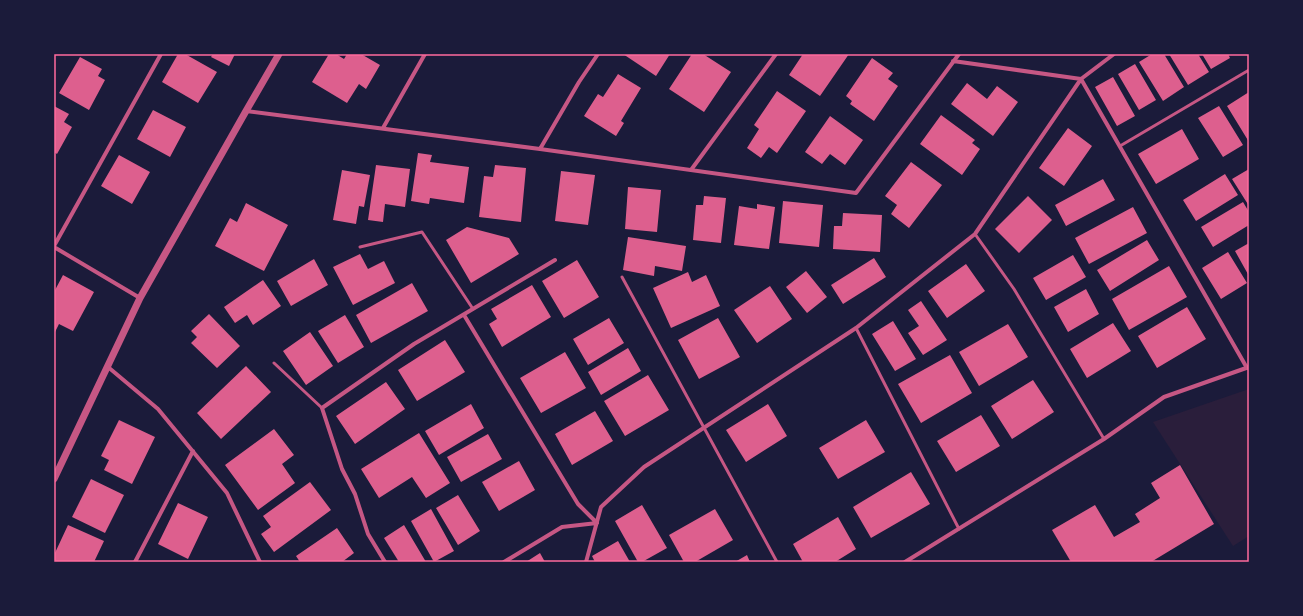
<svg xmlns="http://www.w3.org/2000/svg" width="1303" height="616" font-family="'Fira Sans Condensed',sans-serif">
	<rect width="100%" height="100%" fill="#1b1b3a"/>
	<path fill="#2a1e3b" d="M1249,389V536L1233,546L1153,422Z"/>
	<path fill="#dd5f8e" d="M178,54H185L217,72L198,103L162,82Z
		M213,54H235L229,66L211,57Z
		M329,54H336L344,59L347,54H361L380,65L366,89L359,84L347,103L312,82Z
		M623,54H670L656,76Z
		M692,54H703L731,72L704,112L669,89Z
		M803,54H849L820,96L789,75Z
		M1152,54H1164L1184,87L1163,101L1139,62Z
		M1169,54H1198L1209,72L1188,85Z
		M1202,54H1228L1230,58L1211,69Z
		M80,57L102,69L98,76L105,80L89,110L59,93Z
		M872,58L893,73L888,79L898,86L874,121L850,104L852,101L846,96Z
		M1135,64L1156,100L1139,110L1118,74Z
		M618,74L641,88L621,121L624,123L616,136L584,116L598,94L603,97Z
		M1113,77L1135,116L1117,126L1095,87Z
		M967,83L987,99L997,86L1018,102L993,136L951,104Z
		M777,91L806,111L777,153L769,147L761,158L747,148L759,129L754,125Z
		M1249,92V142L1227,106Z
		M54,106L69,114L64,122L72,127L57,154L54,152Z
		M1219,106L1243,145L1223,157L1198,118Z
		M153,110L186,127L170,157L137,139Z
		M941,115L975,140L972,143L980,149L962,175L920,144Z
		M830,116L863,140L845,165L830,154L822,164L805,152Z
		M1068,128L1092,146L1064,186L1039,168Z
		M1182,129L1199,159L1156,184L1138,154Z
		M418,153L432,155L430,162L469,167L464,203L430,198L429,204L411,201Z
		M119,155L150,172L132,204L101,186Z
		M911,162L942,185L909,228L891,214L897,205L885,196Z
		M376,165L410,169L405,207L385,204L383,222L368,220Z
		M495,165L526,168L521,222L479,217L484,176L493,177Z
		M1249,169V206L1232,179Z
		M342,170L370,175L364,207L359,206L356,224L333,220Z
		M561,171L595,175L588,225L555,221Z
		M1225,174L1238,195L1196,221L1183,200Z
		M1103,179L1115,200L1066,226L1055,205Z
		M628,187L661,190L657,232L625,229Z
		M704,196L726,198L721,243L693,240L696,205H703Z
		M1028,196L1052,220L1019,253L995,229Z
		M783,201L823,205L819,247L779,243Z
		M1243,202L1249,212V225L1213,247L1201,227Z
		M246,203L288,225L264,271L215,246L230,218L237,222Z
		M757,204L775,207L769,249L734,245L739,206L757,209Z
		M1133,207L1147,233L1089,264L1075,238Z
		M843,213L882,215L880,252L833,249L834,226H842Z
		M467,227L509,238L519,254L471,283L446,240Z
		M628,237L686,246L682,271L655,266L654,276L623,270Z
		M1147,240L1159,260L1110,291L1097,270Z
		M1249,243V276L1235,251Z
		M1228,252L1247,283L1221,299L1202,268Z
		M360,254L368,269L384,261L395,283L353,305L333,267Z
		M1073,255L1086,277L1046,300L1033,278Z
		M874,258L886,277L843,304L831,285Z
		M314,259L328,285L291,306L277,281Z
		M577,260L599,297L564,318L542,281Z
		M966,264L985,291L947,318L928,291Z
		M1169,266L1187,297L1129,330L1112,299Z
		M806,271L827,297L807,313L786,287Z
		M688,272L692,282L706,275L720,306L671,328L653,288Z
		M63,275L94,292L73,331L59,324L54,334V292Z
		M263,280L281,306L253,325L247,315L235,323L224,307Z
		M412,283L428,311L371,343L356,315Z
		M532,285L551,317L502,347L489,324L497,319L491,309Z
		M770,286L792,319L757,343L734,310Z
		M1086,289L1099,314L1068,332L1054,307Z
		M921,301L947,340L923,355L908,333L919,326L908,310Z
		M1187,307L1206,339L1157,368L1138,336Z
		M209,314L240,346L217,368L191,343L197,337L191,331Z
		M345,315L364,347L338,363L318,331Z
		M609,318L624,343L588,365L573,339Z
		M718,318L740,357L699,379L678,340Z
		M893,321L916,359L895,371L872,334Z
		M1113,323L1131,351L1087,378L1070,349Z
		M1008,324L1028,357L979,386L959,352Z
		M310,332L333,366L306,385L283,351Z
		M445,340L465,372L417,401L398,370Z
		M628,348L641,371L601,395L588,372Z
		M565,352L586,388L541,413L520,378Z
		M950,355L972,393L921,423L898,384Z
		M246,366L271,392L221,439L197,413Z
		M648,375L669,410L625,436L604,401Z
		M1033,380L1054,412L1012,439L991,406Z
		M386,382L405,409L355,444L336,416Z
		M471,404L484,428L439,455L425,431Z
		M768,404L787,436L746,462L726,430Z
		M595,411L613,441L572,465L555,434Z
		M981,415L1000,446L956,472L937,441Z
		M119,420L155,437L132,484L104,470L109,460L101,456Z
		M866,420L885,452L838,479L819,448Z
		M274,429L294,455L282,464L295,483L258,510L225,465Z
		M419,433L450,483L426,498L412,477L379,498L361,469Z
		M488,434L502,459L461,482L447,457Z
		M519,461L535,490L499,511L482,482Z
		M1180,465L1214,524L1151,562H1071L1052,530L1095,505L1114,537L1140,522L1135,514L1160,498L1151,483Z
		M911,472L930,504L871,538L853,507Z
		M91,479L124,495L105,533L72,517Z
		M310,482L331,510L274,552L261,534L271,527L263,516Z
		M458,495L480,531L458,545L436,508Z
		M178,503L208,517L188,559L158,544Z
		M642,505L667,548L642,562H638L615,521Z
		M431,509L454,551L434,562L411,521Z
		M715,509L733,540L695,562H684L669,535Z
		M838,517L856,549L835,562H803L793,544Z
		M68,525L104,541L94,562H54V555Z
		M404,525L426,562H399L384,538Z
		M337,528L354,553L342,562H300L296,556Z
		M618,541L630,562H595L592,556Z
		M540,553L545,562H526Z
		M747,555L750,562H735Z"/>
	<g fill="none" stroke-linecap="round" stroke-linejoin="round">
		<path stroke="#c65784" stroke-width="3" d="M1120,146L1249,70
			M975,234L1014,289L1104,439
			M360,247L422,232L473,309
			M622,277L777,562
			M856,328L959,529
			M274,363L322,408"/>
		<path stroke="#c65784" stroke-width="4" d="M953,61L1081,79L1247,368
			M246,111L540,149L856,193L959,54
			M383,128L425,54
			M540,149L579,82L598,54
			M691,170L776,54
			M54,246L161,54
			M54,247L140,298
			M464,315L578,504L597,523
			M108,367L158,409L227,493L260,562
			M135,562L193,451
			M385,562L368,534L355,494L342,469L322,408L414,344L555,260
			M504,562L562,527L597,523
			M586,562L601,507L644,467L856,328L975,234L1081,79L1114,54
			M905,562L1104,439L1164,397L1249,367"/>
		<path stroke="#c65784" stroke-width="7" d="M54,479L140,298L246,111L279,54"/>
	</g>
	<rect width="1303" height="616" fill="none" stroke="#1b1b3a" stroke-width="110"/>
	<rect x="55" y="55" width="1193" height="506" fill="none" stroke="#ff6b9d" stroke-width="1.5"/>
</svg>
